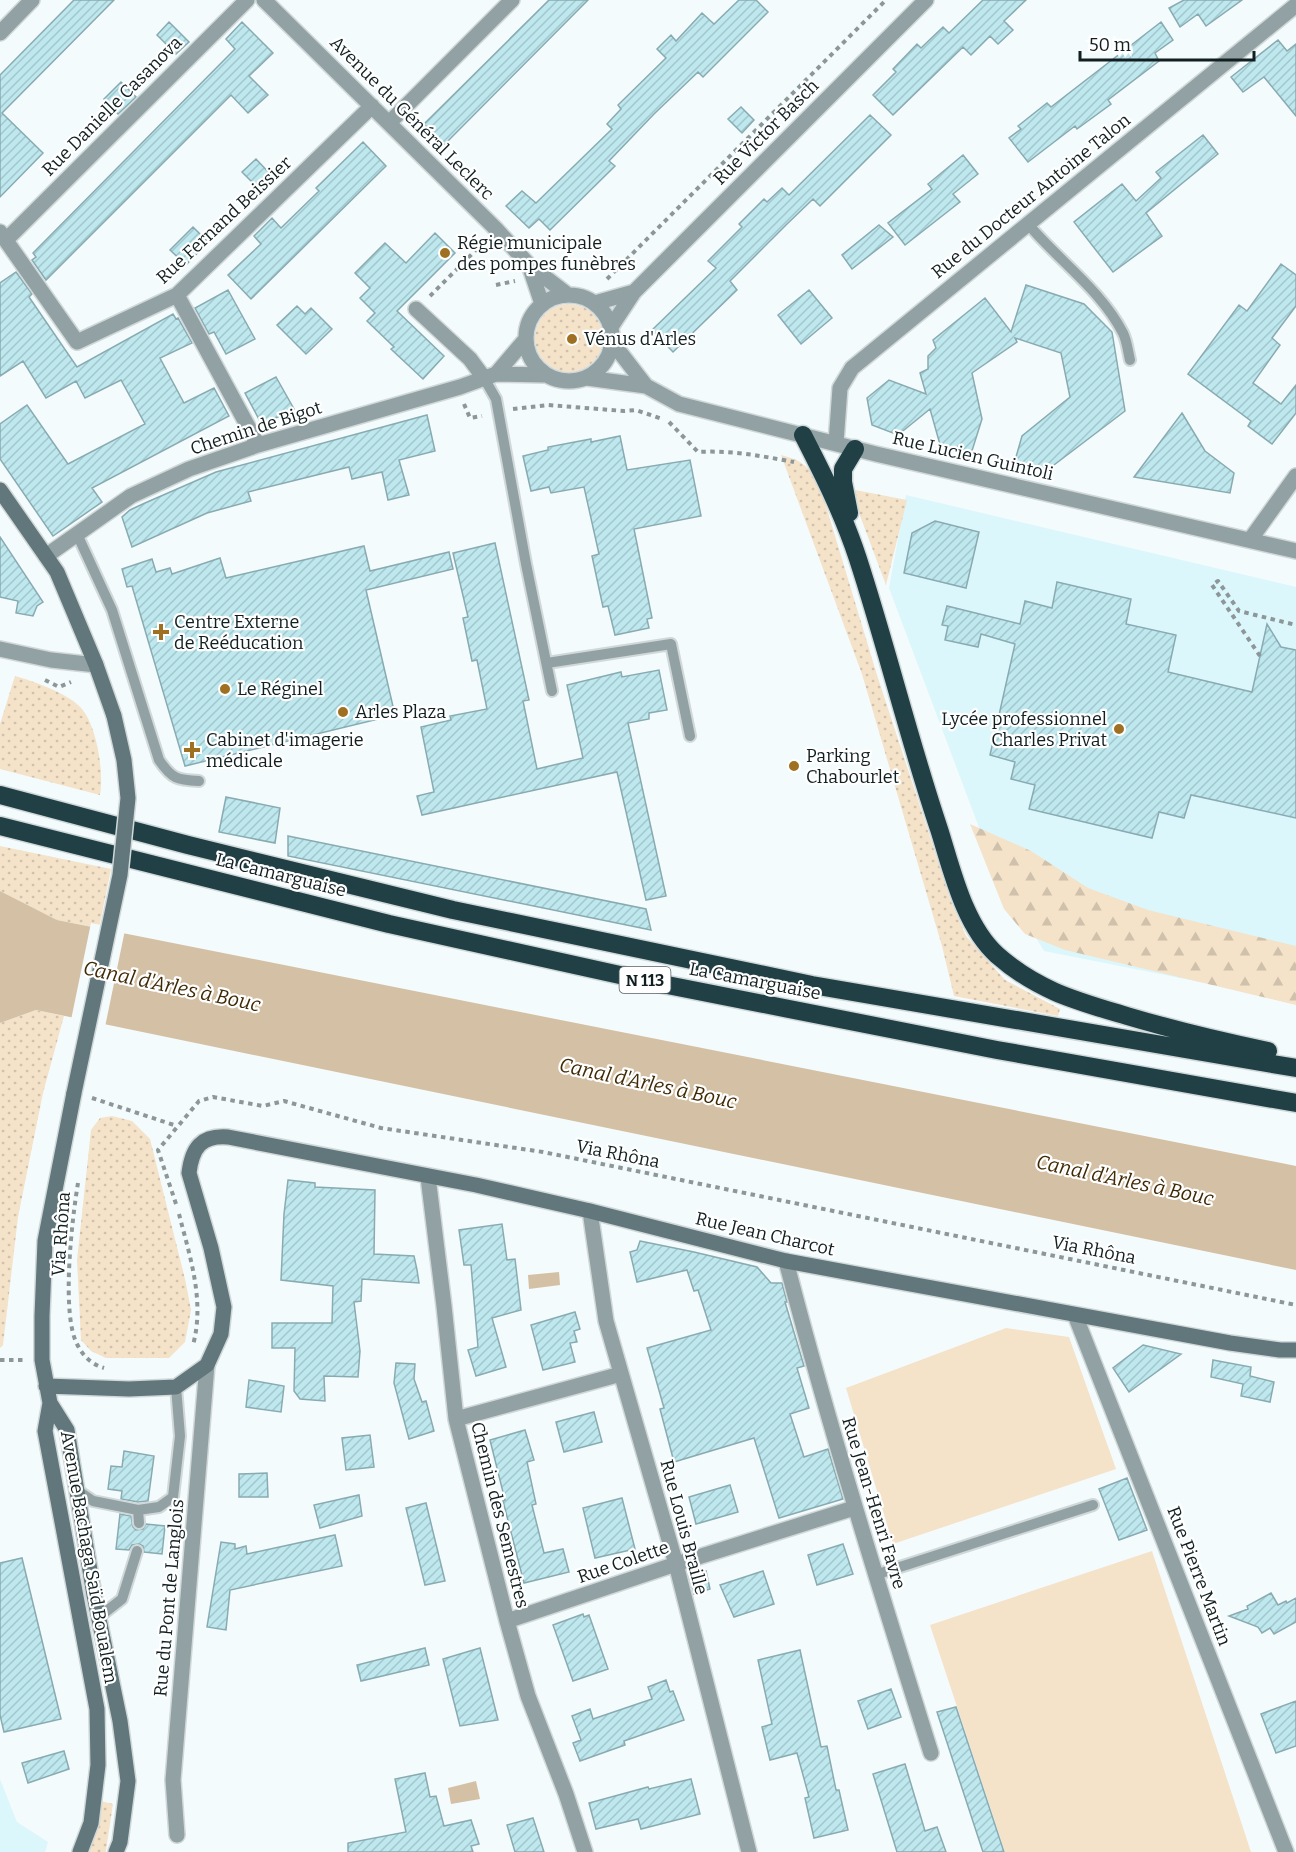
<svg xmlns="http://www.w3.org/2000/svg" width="1296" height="1852" font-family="Bitter,serif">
	<defs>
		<pattern id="green-dots" width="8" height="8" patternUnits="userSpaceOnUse" patternTransform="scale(1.5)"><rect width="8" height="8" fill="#f4e2c9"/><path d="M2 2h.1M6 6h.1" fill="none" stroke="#d0c1ac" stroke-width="1.8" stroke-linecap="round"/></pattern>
		<pattern id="forest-firs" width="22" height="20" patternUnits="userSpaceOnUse" patternTransform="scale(1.5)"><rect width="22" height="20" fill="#f4e2c9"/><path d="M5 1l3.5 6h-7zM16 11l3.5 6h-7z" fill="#d0c1ac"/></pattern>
		<pattern id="building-hatch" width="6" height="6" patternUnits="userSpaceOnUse" patternTransform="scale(1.5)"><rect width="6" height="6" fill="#bee8ee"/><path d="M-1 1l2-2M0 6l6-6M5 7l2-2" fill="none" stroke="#a2c7cc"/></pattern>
	</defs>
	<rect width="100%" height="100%" fill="#f4fbfc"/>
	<path fill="#dcf7fc" d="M906,495L1296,587V1001L1044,951L995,870L889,588Z
		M0,1779L17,1822L48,1842L45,1852H0Z"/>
	<path fill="url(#green-dots)" d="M535 338a34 34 0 1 1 68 0a34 34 0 1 1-68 0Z
		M781,455C801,460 807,465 819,483L877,675L931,840L950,899L966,936L1005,980L1060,1009L1058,1016L954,996L942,946L862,674Z
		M850,489L907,500L886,585Z
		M15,676C33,681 70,694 82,709C97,727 104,772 100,795L0,769V724Z
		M0,846L111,869L99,928L57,920L0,891Z
		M36,1010L64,1016L43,1093L18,1217L3,1345L0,1348V1023Z
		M112,1116L132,1121L150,1139L185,1279L191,1310L185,1342L169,1358H106L91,1351L81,1340L77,1260L91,1130L100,1118Z
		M100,1801L113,1804L106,1850V1852H86Z"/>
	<path fill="url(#forest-firs)" d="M970,824L1031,851L1088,888L1148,910L1296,946V1005L1065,950L1025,934L1004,909Z"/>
	<path fill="#f4e2c9" d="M1006,1328L1069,1337L1116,1469L893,1544L846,1388Z
		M1152,1551L1251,1852H1005L930,1625Z"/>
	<path fill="#d4c0a4" d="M0,891L57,920L1296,1166V1270L36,1010L0,1023Z
		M559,1272L560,1285L529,1289L528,1275Z
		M476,1781L480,1799L451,1804L448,1788Z"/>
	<path fill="#f4fbfc" d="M91,923L125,930L105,1027L71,1020Z"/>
	<path fill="url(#building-hatch)" stroke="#88abb1" stroke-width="1.5" d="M74,0H114L2,113L43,153L0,197V75Z
		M549,0H588L444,145L424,124Z
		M739,0H756L768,12L703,77L698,72L654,114L609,161L615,166L550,230L539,219L529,228L506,206L522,191L536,203L612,129L607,124L621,109L618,105L666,58L657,49L671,35L676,41L702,13L714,24Z
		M983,0H1026L1004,21L1013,30L998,44L990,36L971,55L963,47L893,115L873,95L896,72L893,69L917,44L921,48L943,27L949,33Z
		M1184,0H1242L1206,26L1198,14L1180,27L1169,8Z
		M169,22L189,42L176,54L157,35Z
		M242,22L273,53L249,76L268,95L248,113L231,95L46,280L32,260L36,257L33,253L235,49L226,39Z
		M1161,22L1173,40L1155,53L1159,61L1108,100L1111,104L1077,129L1075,126L1028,162L1009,138L1021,129L1018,126L1047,103L1051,107Z
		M1278,40L1287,51L1296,44V116L1264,77L1243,92L1231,77Z
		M121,82L136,97L118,114L104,99Z
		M741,107L754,120L742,133L728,119Z
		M870,115L891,135L820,206L813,199L786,225L730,281L737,290L673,352L652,330L716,268L708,261L742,227L739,224L764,199L767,202L782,188L789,195Z
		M1203,135L1218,154L1146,213L1162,236L1113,272L1074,222L1122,184L1136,201L1161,178L1156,172Z
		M363,142L386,166L251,299L228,275L261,244L254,236L272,218L281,228L319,191L316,188Z
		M963,155L978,174L953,194L960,202L905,245L888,223L932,189L928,184Z
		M256,159L273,177L260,190L242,172Z
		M879,225L893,237L852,269L842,255Z
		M193,227L208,242L186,265L170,250Z
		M435,233L455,253L397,311L444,356L423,379L391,349L394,347L367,321L375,313L360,298L370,288L355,273L385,243L406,263Z
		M1281,264L1296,275V306L1272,338L1280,345L1253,383L1281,404L1296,385V413L1272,444L1248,426L1251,421L1188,374L1239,305L1247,311Z
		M16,272L32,294L29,297L77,367L173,314L176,319L178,318L192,343L160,358L184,403L214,388L229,416L92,488L102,502L53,536L0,459V424L27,405L68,464L145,424L121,380L85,398L76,381L46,398L23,361L0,376V283Z
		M1026,285L1084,304L1112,332L1125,411L1046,471L1014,464L1022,436L1070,397L1061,353L1015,338L1017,342L972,373L982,419L971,454L941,448L930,409L898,435L872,425L867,398L889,380L926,394L920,373L928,369V356L936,348L933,340L985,298L1011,332Z
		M228,290L255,339L226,354L214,332L209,334L195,308Z
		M809,290L832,318L801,344L778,315Z
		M297,306L305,314L311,308L332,329L306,354L277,325Z
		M276,377L294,409L262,425L245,393Z
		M1182,413L1205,451L1234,473L1230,493L1134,477Z
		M427,415L435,451L399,460L409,495L388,500L382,472L352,479L349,467L248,492L251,501L207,513L132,547L122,517L130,510L145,503L216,472Z
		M620,436L627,470L690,460L701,516L634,529L652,618L647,619L649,628L615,635L608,606L603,607L592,556L599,554L584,487L551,493L549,487L531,491L523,456L548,450V447L591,439V442Z
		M935,521L979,532L966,588L904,573L912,533Z
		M0,537L43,602L37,606L33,616L16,613L18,601L0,597Z
		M495,543L529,700L523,701L537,769L583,758L567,685L621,672L622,677L659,670L667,710L649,713V719L628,723L666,896L646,900L617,772L422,815L417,796L434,792L421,727L451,720L450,716L487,709L477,660L472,661L463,618L468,617L453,553Z
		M364,546L370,571L449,552L453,569L366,590L395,715L185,766L132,586L127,587L122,569L152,559L156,572L170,568L172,574L220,558L226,578Z
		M1057,582L1131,599L1126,624L1176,635L1168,672L1252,692L1267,624L1281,647L1296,650V818L1191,795L1184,818L1159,812L1152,838L1029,809L1035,785L1011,779L1015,762L990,755L1015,644L981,634L978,647L945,640L948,626L942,625L947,606L1020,624L1025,601L1052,608Z
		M226,797L280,808L275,843L219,832Z
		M288,836L646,909L651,930L288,856Z
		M288,1180L315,1183V1187L375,1190L374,1254L414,1256L417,1270L419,1283L362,1279L361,1301L354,1302L360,1351L358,1377L324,1376L325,1401L300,1399L294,1391L295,1348H272V1323H332L333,1286L281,1280L284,1214Z
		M502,1224L507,1260L515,1259L521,1310L492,1318L506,1367L476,1376L468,1350L478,1347L471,1265H464L459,1230Z
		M640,1241L694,1252L757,1267L771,1283H782L787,1302H785L804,1366L797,1368L809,1408L790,1414L804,1457L828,1449L843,1499L779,1518L754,1438L674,1462L660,1409L664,1408L647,1348L711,1330L698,1290L694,1291L687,1270L637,1282L630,1252L637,1250Z
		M575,1312L580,1329L574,1331L577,1342L570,1343L575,1362L543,1370L531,1325Z
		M1143,1345L1181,1354L1129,1392L1113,1368Z
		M1213,1360L1251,1367L1250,1376L1274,1382L1270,1402L1241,1396L1243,1384L1211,1377Z
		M396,1363L415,1364L414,1379L422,1402L426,1401L434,1431L409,1439L394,1383Z
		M249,1380L284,1386L281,1412L246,1407Z
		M594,1412L602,1442L564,1452L556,1422Z
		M525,1430L534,1460L527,1462L536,1504L532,1505L544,1553L563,1549L569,1572L524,1583L503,1501L505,1500L490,1440Z
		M370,1435L374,1467L346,1470L342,1438Z
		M124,1451L154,1456L148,1501L138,1502L121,1499L122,1491L108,1489L111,1466L122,1467Z
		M267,1473L268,1497H239V1474Z
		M1127,1478L1147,1530L1119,1540L1099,1489Z
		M730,1485L738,1512L696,1524L689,1497Z
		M359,1495L362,1516L320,1528L314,1505Z
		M622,1498L635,1549L595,1558L583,1508Z
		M426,1503L445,1581L425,1585L406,1508Z
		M120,1514L131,1516L133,1527L136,1530L143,1529L146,1524L165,1526L162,1554L144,1552L143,1546L139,1544L132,1545L129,1550L116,1549Z
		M335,1535L342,1566L230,1590L226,1630L207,1627L221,1542L235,1544V1549L246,1546L247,1554Z
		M843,1544L853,1574L817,1585L808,1555Z
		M22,1558L61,1719L4,1732L0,1715V1563Z
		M706,1571L710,1589L694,1594L689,1576Z
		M763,1571L774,1604L734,1617L720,1585Z
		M1271,1593L1278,1605L1286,1601L1287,1603L1296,1598V1622L1274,1634L1270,1628L1262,1633L1258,1627L1229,1616L1248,1609L1247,1606Z
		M583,1614L584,1617L589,1615L608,1669L573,1681L553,1625Z
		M425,1648L429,1665L361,1681L357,1665Z
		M480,1648L498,1720L460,1726L443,1659Z
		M800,1650L821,1747L827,1746L836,1790H839L848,1830L814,1838L805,1798L809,1797L797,1753L770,1760L762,1727L772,1724L758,1660Z
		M666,1680L670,1692L673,1691L684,1720L624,1741L625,1745L580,1761L573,1743L581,1740L572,1716L590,1709L593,1719L652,1699L648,1687Z
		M891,1689L901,1717L868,1729L858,1701Z
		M1296,1701V1746L1276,1753L1261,1714Z
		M956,1707L1004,1852H983L937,1712Z
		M64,1751L69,1769L28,1783L22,1763Z
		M905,1764L925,1831L937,1827L946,1852H897L873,1774Z
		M425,1773L430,1797L436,1796L444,1826L471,1820L479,1844L471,1846L473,1852H348V1843L406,1832L395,1779Z
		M691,1779L700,1814L641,1829L638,1819L596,1829L589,1803L648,1787L649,1789Z
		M533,1818L544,1852H515L507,1825Z"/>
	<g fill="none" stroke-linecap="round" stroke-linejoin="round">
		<g stroke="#d0d8d9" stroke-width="14">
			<path id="lane" d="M1028,224C1059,261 1101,290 1123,333C1127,341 1128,352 1130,360
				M484,378L496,399L526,564L552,691
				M77,534L112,610L159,760C172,779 177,780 199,781
				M547,663L671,644L690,736
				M77,1490L93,1501L138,1510L139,1523
				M138,1510L159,1507L173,1497L180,1436L176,1387
				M875,1575L1093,1505
				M99,1617L122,1599L137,1551"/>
		</g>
		<g stroke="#d0d8d9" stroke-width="18">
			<path id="street" d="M264,0L496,229L529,265L568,295
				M0,33L32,0
				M389,123L512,0
				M0,232L77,342L177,295L372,106
				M6,240L247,0
				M529,265L542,304
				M526 338a43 43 0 1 1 86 0a43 43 0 1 1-86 0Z
				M177,295L258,445
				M595,303L634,292
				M416,309L470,359L484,378
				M611,327L634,292L926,0
				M612,342L646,386
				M496,374L525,340
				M587,378L646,386L679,404L876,454L1296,551
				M836,443L840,388L852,368L1296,5
				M1250,540L1296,476
				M46,556L131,496L189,469L258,445L460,387L496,374L545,375
				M0,649L51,660L96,665
				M428,1177L444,1306L456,1419L507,1621L528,1696L566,1794L585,1852
				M590,1211L606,1321L676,1564L749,1852
				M786,1261C829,1427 880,1590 931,1753
				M1075,1315L1286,1852
				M456,1419L621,1374
				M507,1621L676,1564L854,1508
				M177,1835L173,1780L207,1365"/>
		</g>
		<g stroke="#d0d8d9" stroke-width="18">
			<path id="secondary" d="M0,490L57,572L96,665L114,716
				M74,1093L45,1241L42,1316V1360L50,1403L67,1430L94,1595L120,1721L128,1781L120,1842L116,1852
				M46,1386L129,1389L176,1387L207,1365L221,1334L224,1307L211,1248L189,1173C192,1148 201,1135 228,1137L476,1185L590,1211L786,1261L1230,1343L1280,1350H1296
				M50,1403L45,1431L97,1709L98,1765L91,1823L80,1852"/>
		</g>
		<g stroke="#d0d8d9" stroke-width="21">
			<path id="highway" d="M803,435C824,476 844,516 858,559C887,648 909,740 939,829C952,870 964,925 997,955C1038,991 1077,1001 1127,1016C1174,1030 1220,1041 1268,1051
				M849,513L843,482V469L855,449
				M0,795L188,845L453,910L812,985L1296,1068
				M0,826L389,924L647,981L997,1050L1296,1103"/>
		</g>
		<path stroke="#8d9798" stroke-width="4" stroke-dasharray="4.5 4.5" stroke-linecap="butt" d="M607,279L886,0
			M496,285L515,281
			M430,296L476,250
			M464,404L470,418L482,416
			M513,409L548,405L624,411L636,410L662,419
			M669,422L698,452C730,450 762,456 794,462
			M1260,656L1212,585L1218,581L1239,611L1296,625
			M45,680L59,687L71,682
			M92,1098L177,1126
			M78,1183C72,1219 61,1313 77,1344C83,1356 91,1364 104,1368
			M176,1204L158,1150L199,1101L213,1097L263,1106L284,1101L381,1128L543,1152L1296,1305
			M179,1214C190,1257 205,1301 193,1345
			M0,1360H23"/>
		<use href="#lane" stroke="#92a1a4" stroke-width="10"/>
		<use href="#street" stroke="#92a1a4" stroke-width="15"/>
		<use href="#secondary" stroke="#61777b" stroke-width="15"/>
		<use href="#highway" stroke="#204045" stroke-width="18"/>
		<g stroke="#d0d8d9" stroke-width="18" stroke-linecap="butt">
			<path id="secondary-bridge" d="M74,1093L120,875L128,798L124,760L114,716"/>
		</g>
		<use href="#secondary-bridge" stroke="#61777b" stroke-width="15"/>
	</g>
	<g fill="#9f7022" stroke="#fff" stroke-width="2">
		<circle cx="445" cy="253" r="6"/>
		<circle cx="572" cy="339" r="6"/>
		<path d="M158 623h6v6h6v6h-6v6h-6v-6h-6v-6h6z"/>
		<circle cx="225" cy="689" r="6"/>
		<circle cx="343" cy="712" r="6"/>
		<circle cx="1119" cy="729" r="6"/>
		<path d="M189 741h6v6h6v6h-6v6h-6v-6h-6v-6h6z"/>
		<circle cx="794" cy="766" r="6"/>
	</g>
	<g text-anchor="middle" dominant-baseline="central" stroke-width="4.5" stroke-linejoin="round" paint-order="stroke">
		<rect fill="#fff" stroke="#586264" stroke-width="1.5" x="619.5" y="967" width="51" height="26" rx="4.5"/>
		<g font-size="16" font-weight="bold" fill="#111f21">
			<text x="645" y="980">N 113</text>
		</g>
		<g font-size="18" fill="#111f21" stroke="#fff">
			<text transform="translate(112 106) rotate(-45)">Rue Danielle Casanova</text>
			<text transform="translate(412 118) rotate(45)">Avenue du Général Leclerc</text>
			<text transform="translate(766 132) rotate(-45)">Rue Victor Basch</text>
			<text transform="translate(1031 196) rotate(-39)">Rue du Docteur Antoine Talon</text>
			<text transform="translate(224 220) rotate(-43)">Rue Fernand Beissier</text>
			<text transform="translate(256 428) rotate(-18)">Chemin de Bigot</text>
			<text transform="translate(973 456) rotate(13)">Rue Lucien Guintoli</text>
			<text transform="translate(281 875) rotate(14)">La Camarguaise</text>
			<text transform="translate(755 981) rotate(11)">La Camarguaise</text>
			<text transform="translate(618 1154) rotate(11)">Via Rhôna</text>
			<text transform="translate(61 1234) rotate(-86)">Via Rhôna</text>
			<text transform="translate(765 1234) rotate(13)">Rue Jean Charcot</text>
			<text transform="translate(1094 1250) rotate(11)">Via Rhôna</text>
			<text transform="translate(874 1503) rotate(73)">Rue Jean-Henri Favre</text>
			<text transform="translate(500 1515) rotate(76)">Chemin des Semestres</text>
			<text transform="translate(684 1527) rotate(75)">Rue Louis Braille</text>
			<text transform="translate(89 1557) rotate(80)">Avenue Bachaga Saïd Boualem</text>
			<text transform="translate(623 1562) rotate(-19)">Rue Colette</text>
			<text transform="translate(1199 1576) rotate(69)">Rue Pierre Martin</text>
			<text transform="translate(169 1598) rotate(-85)">Rue du Pont de Langlois</text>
		</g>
		<g font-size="18" fill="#111f21" stroke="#fff" text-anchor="start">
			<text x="457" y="243">Régie municipale<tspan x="457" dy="21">des pompes funèbres</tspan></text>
			<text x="584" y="339">Vénus d'Arles</text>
			<text x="174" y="622">Centre Externe<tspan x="174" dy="21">de Reéducation</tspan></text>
			<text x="237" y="689">Le Réginel</text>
			<text x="355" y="712">Arles Plaza</text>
			<text x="1107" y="719" text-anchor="end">Lycée professionnel<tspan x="1107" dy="21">Charles Privat</tspan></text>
			<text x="206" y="740">Cabinet d'imagerie<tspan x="206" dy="21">médicale</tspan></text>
			<text x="806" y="756">Parking<tspan x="806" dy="21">Chabourlet</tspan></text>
		</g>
		<g font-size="20" font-style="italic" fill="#402a05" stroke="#fff">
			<text transform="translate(172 986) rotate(12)">Canal d'Arles à Bouc</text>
			<text transform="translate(648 1083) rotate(12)">Canal d'Arles à Bouc</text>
			<text transform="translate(1125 1180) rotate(12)">Canal d'Arles à Bouc</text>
		</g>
	</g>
	<path d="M1080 51v9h174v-9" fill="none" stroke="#111f21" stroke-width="3"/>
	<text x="1089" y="51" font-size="18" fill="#111f21" stroke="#ffffff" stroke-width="4.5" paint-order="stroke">50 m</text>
</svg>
